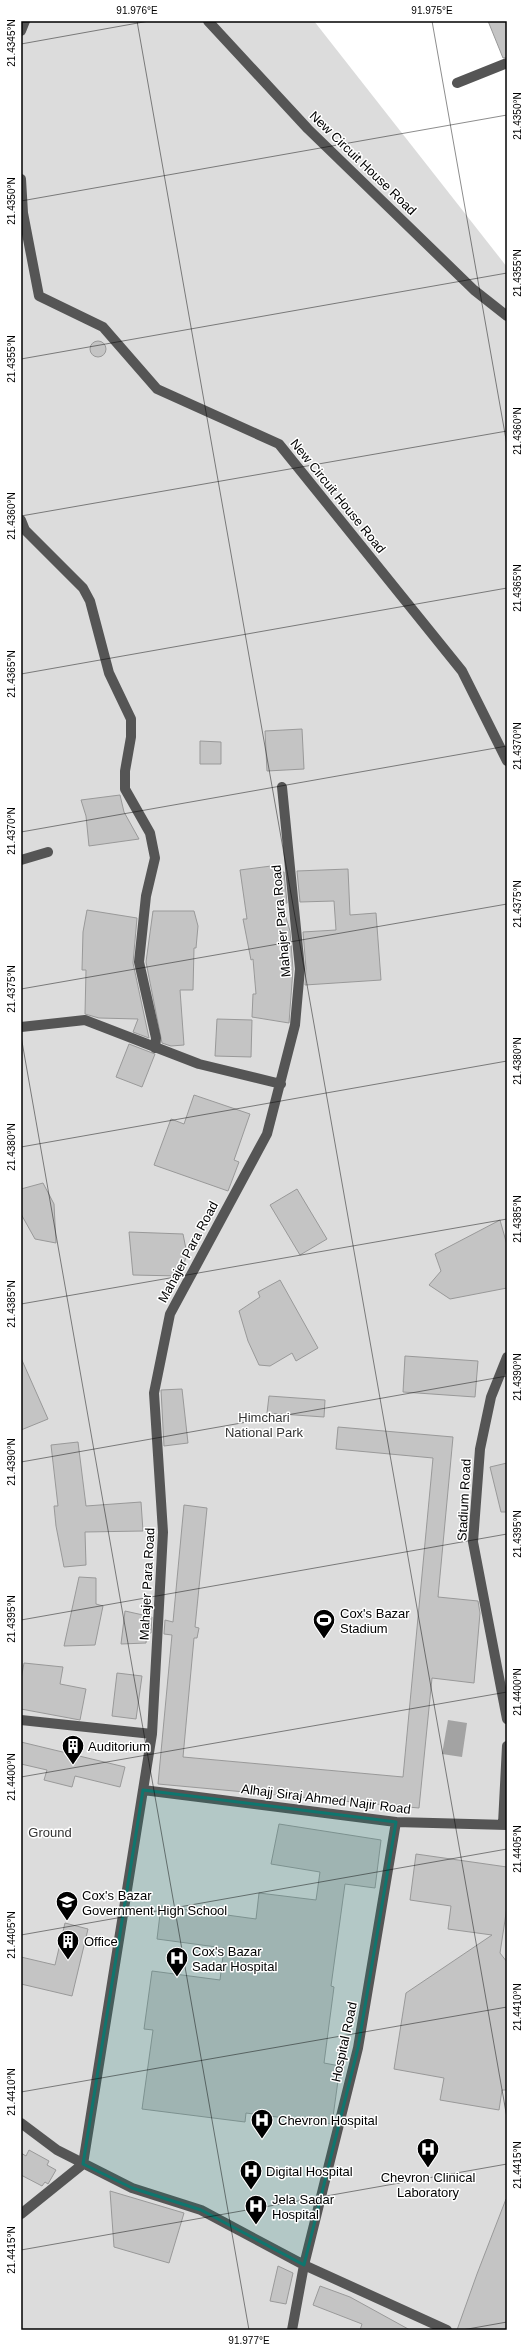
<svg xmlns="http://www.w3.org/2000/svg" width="528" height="2351" font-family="Arial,sans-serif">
	<rect width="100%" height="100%" fill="#fff"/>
	<path fill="#dcdcdc" d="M21,21H314L507,267V2330H21Z"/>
	<path fill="#a3a3a3" d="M448,1720L467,1723L462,1757L442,1754Z"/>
	<path fill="#c4c4c4" stroke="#999" d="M488,21H507V57L503,58Z
		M90 349a8 8 0 1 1 16 0a8 8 0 1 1-16 0Z
		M302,729L304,769L267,771L265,731Z
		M200,741L221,742V764H200Z
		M120,795L124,812L139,839L89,846L86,816L81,800Z
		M279,865L280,872H284L287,903L282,904L290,931L293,969L289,1023L252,1017L253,994H256L253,959L251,960L243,919H247L240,870Z
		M348,869L350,915L376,913L381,980L305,985L306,968L303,932L336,930L334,901L300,902L297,871Z
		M87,910L137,918L133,963L149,1038L133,1032L138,1019L99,1018L85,1014L86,970H82L83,932Z
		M153,911H194L198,926L196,948H194L193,990H180L184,1045L171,1046L162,1043L146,962Z
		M217,1019L252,1020L251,1057L215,1056Z
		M129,1044L155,1054L142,1087L116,1077Z
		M194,1095L250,1114L234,1160L239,1162L228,1191L154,1165L171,1119L184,1124Z
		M43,1183L54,1204L56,1243L35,1239L21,1214V1189Z
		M297,1189L327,1239L300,1255L270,1205Z
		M500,1220L507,1245V1288L450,1299L429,1285L441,1271L435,1254Z
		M129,1232L183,1234L187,1254L180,1276L133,1275Z
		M280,1280L318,1348L296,1361L292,1353L270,1366L259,1365L248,1341L239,1311L260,1297L258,1292Z
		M405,1356L478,1361L475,1397L403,1392Z
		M21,1358L48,1419L21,1430Z
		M182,1389L188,1443L164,1446L161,1390Z
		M269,1396L325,1400L324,1417L267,1413Z
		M338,1427L453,1437L438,1597L478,1601L480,1613L474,1683L432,1678L419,1808L158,1784L172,1635L164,1634L165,1620L173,1622L184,1505L207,1508L195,1627L199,1628L197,1638H194L183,1757L403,1777L433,1458L336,1449Z
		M78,1442L86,1506L141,1502L143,1531L85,1532L86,1565L64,1567L56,1526L54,1506H58L51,1445Z
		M507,1463V1512H501L490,1467Z
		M79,1577L96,1578V1604L103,1606L95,1645L64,1646Z
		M125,1611L152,1617L151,1633L147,1632L146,1643L121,1644Z
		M24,1663L63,1667L60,1684L86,1689L80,1720L21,1709V1679Z
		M117,1673L142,1676L136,1719L112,1716Z
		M21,1742L125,1767L120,1787L75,1776L72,1787L44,1780L47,1770L21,1764Z
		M279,1824L381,1840L375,1888L345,1884L331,1986L334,1987L324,2063L340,2066L332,2124L246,2113L245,2122L142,2109L153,2030L144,2029L152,1971L220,1980L224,1948L157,1939L161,1906L256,1919L259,1893L316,1900L320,1872L271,1864Z
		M416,1854L507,1867V1907L500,1953L507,1962V2090H502L499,2110L440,2100L444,2078L394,2069L406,1993L492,1935L448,1929L451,1906L410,1900Z
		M65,1923L88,1929L72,1996L21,1984V1957L55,1965Z
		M29,2150L49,2161L47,2165L56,2170L48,2184L45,2182L42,2186L21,2175V2153L26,2156Z
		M110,2191L184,2213L169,2263L114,2247Z
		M506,2199L507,2330H457L477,2274Z
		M278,2266L293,2273L286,2304L270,2301Z
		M320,2286L350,2297L410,2330H360L362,2324L313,2305Z"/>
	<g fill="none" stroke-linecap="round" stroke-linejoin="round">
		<path stroke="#555" stroke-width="10" d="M208,21L308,129L474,290L507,316
			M21,31L25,21
			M457,83L507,63
			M21,179L23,213L39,296L103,327L157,389L279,444L462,671L507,761
			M21,520L25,530L83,588L90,601L109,673L131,719V737L125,771V789L150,833L155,858L146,896L139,962L156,1038L155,1048
			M21,860L48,852
			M21,1027L85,1020L199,1064L281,1084
			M507,1357L491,1397L480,1449L473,1542L507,1719
			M21,1720L152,1734
			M143,1790L396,1822L507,1825
			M503,1824L507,1746
			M21,2123L57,2150L132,2188L201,2210L304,2265L447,2330
			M21,2214L83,2164L152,1734L163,1532L154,1393L170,1314L267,1134L295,1025L300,969L282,787
			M292,2330L304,2265L358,2048L396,1822"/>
	</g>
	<path fill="#0f766e" fill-opacity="0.2" stroke="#0f766e" stroke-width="3" stroke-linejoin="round" d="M143,1790L396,1822L358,2048L304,2265L201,2210L132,2188L83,2164Z"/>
	<path fill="none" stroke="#000" stroke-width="1" stroke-opacity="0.45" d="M137,21L507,2118M432,21L507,445M21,44L149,21M21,201L507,115M21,359L507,273M21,516L507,431M21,674L507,588M21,832L507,746M21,989L507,904M21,1036L249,2330M21,1147L507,1061M21,1304L507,1219M21,1462L507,1376M21,1620L507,1534M21,1777L507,1692M21,1935L507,1849M21,2092L507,2007M21,2250L507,2164M462,2330L507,2322"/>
	<defs>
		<g id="stadium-pin" transform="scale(1.15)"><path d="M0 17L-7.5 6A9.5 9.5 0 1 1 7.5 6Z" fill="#000" stroke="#fff"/><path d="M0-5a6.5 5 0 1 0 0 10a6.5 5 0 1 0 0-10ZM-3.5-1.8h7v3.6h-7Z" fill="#fff"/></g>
		<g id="building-pin" transform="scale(1.15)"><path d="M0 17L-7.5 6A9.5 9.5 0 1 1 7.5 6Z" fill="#000" stroke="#fff"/><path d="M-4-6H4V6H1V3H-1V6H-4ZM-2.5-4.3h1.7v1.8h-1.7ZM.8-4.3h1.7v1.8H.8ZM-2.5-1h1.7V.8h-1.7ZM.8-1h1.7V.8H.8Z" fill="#fff"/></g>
		<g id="school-pin" transform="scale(1.15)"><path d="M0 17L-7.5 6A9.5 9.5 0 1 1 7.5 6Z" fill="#000" stroke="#fff"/><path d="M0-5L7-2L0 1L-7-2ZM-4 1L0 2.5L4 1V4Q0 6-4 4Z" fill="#fff"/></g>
		<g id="hospital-pin" transform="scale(1.15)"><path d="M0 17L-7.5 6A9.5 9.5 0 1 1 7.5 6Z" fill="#000" stroke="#fff"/><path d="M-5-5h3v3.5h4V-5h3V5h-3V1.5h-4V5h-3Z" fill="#fff"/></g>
	</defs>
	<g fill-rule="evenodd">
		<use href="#stadium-pin" x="324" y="1620"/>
		<use href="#building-pin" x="73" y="1746"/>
		<use href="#school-pin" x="67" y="1902"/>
		<use href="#building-pin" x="68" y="1941"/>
		<use href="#hospital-pin" x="177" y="1958"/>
		<use href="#hospital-pin" x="262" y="2120"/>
		<use href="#hospital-pin" x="428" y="2149"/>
		<use href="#hospital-pin" x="251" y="2171"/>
		<use href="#hospital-pin" x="256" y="2206"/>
	</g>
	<g text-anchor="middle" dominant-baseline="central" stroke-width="3" stroke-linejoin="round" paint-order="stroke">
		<g font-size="13" fill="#000" stroke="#fff">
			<text transform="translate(363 163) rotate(44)">New Circuit House Road</text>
			<text transform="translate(338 496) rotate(51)">New Circuit House Road</text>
			<text transform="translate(281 921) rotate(-95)">Mahajer Para Road</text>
			<text transform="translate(188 1252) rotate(-62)">Mahajer Para Road</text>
			<text transform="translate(464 1500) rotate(-87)">Stadium Road</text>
			<text transform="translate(147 1584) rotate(-87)">Mahajer Para Road</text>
			<text transform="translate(326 1799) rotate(7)">Alhajj Siraj Ahmed Najir Road</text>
			<text transform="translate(344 2042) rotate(-78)">Hospital Road</text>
		</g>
		<g font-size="13" fill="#333" stroke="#fff">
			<text x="264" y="1417">Himchari<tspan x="264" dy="15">National Park</tspan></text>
			<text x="50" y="1832">Ground</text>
		</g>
		<g font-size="13" fill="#000" stroke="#fff" text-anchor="start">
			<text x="340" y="1613">Cox's Bazar<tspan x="340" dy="15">Stadium</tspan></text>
			<text x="88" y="1746">Auditorium</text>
			<text x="82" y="1895">Cox's Bazar<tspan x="82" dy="15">Government High School</tspan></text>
			<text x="84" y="1941">Office</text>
			<text x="192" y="1951">Cox's Bazar<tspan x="192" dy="15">Sadar Hospital</tspan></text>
			<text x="278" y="2120">Chevron Hospital</text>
			<text x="266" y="2171">Digital Hospital</text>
			<text x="428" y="2177" text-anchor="middle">Chevron Clinical<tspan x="428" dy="15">Laboratory</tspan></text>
			<text x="272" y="2199">Jela Sadar<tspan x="272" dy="15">Hospital</tspan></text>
		</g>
	</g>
	<rect width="528" height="2351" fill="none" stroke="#ffffff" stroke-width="44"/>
	<rect x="22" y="22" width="484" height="2307" fill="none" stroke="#000" stroke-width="1.5"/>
	<g font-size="10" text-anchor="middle" fill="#000">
		<text x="137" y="14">91.976°E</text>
		<text x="432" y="14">91.975°E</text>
		<text transform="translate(11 43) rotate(-90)" y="4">21.4345°N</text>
		<text transform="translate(517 116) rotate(-90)" y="4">21.4350°N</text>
		<text transform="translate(11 201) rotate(-90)" y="4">21.4350°N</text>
		<text transform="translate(517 273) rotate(-90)" y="4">21.4355°N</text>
		<text transform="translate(11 359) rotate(-90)" y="4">21.4355°N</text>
		<text transform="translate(517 431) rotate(-90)" y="4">21.4360°N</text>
		<text transform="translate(11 516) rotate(-90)" y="4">21.4360°N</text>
		<text transform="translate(517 588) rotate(-90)" y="4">21.4365°N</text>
		<text transform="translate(11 674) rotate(-90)" y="4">21.4365°N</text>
		<text transform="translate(517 746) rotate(-90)" y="4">21.4370°N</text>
		<text transform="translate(11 831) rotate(-90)" y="4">21.4370°N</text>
		<text transform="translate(517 904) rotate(-90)" y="4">21.4375°N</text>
		<text transform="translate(11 989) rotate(-90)" y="4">21.4375°N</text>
		<text transform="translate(517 1061) rotate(-90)" y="4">21.4380°N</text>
		<text transform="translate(11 1147) rotate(-90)" y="4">21.4380°N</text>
		<text transform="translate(517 1219) rotate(-90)" y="4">21.4385°N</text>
		<text transform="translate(11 1304) rotate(-90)" y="4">21.4385°N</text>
		<text transform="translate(517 1377) rotate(-90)" y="4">21.4390°N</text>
		<text transform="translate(11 1462) rotate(-90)" y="4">21.4390°N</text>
		<text transform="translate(517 1534) rotate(-90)" y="4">21.4395°N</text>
		<text transform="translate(11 1619) rotate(-90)" y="4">21.4395°N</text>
		<text transform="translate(517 1692) rotate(-90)" y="4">21.4400°N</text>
		<text transform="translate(11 1777) rotate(-90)" y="4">21.4400°N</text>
		<text transform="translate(517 1849) rotate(-90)" y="4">21.4405°N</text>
		<text transform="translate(11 1935) rotate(-90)" y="4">21.4405°N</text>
		<text transform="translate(517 2007) rotate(-90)" y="4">21.4410°N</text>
		<text transform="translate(11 2092) rotate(-90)" y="4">21.4410°N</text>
		<text transform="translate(517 2165) rotate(-90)" y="4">21.4415°N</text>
		<text transform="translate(11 2250) rotate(-90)" y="4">21.4415°N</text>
		<text x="249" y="2344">91.977°E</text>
	</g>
</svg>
